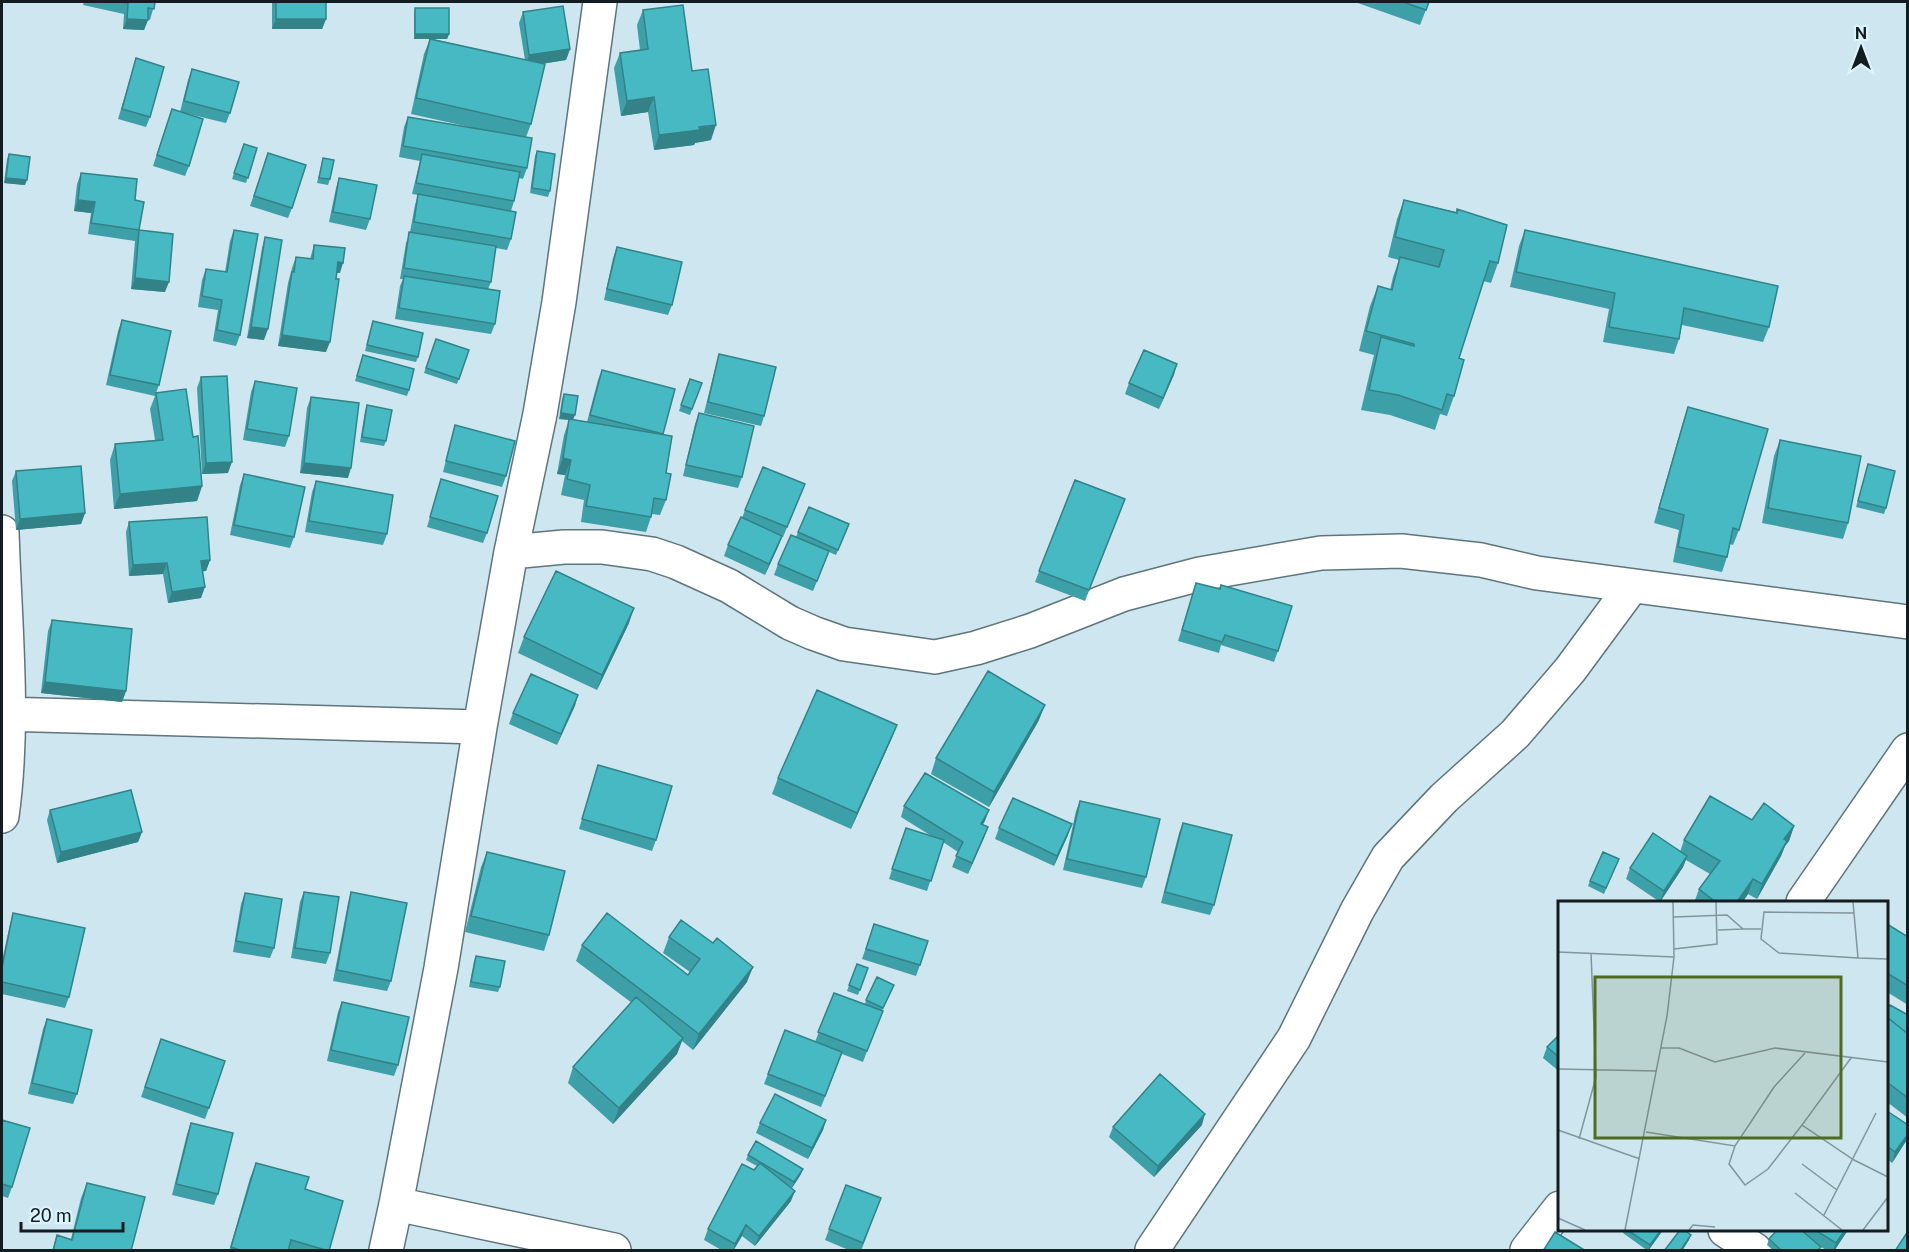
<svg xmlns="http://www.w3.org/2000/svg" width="1909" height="1252" font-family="'Public Sans',sans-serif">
	<rect width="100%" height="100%" fill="#cde6ef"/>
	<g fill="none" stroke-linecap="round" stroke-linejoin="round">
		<g stroke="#5e757c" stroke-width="36">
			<path id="minor" d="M2,532C5,626 15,722 2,816
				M511,552L564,547H602L652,554L676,562L729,586L790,623L813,633L844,644L935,657L976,648L1030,631L1124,594L1200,574L1321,553L1401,551L1481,560L1537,573L1908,622
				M2,714L480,727
				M1803,902L1908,750
				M396,1204L614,1250
				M1725,1230L1755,1250
				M386,1250L396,1204L441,968L480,727L511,552L540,414L559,302L600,2
				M1152,1250L1294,1038L1357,911L1388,857L1444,798L1515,734L1570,670L1632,586
				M1527,1250L1560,1208"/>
		</g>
		<use href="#minor" stroke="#fff" stroke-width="33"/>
	</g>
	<path fill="#3d9fa7" d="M84,2H155L150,20L148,19L144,30L123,29L124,14L83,5Z
		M272,2H326V19L322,29H272Z
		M1355,2H1429L1420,25Z
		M415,8L449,34L447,39H433L525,60L519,23L523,12L570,49L566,60L542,64L531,124L526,137L527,168L523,179L519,178L514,201L511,211V239L507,250L496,248L491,282L488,289L495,324L491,334L395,319L400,286L403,279H400L406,243L410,232L415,205L418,195L412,194L420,161L399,157L404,127L408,117L483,130L411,114L424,54L430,39H414V13Z
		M643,10L692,71L711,140L695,143L694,145L654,150L648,112L621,116L614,68L620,53L640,50L637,25Z
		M136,58L150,117L146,127L118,119Z
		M192,69L230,113L226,123L180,112L188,80Z
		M168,120L189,166L185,176L153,166Z
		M244,144L257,148L246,183L232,179Z
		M537,151L550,191L548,197L530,193L535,156Z
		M268,153L292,208L288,218L250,206Z
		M9,154L25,185L4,183L7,159Z
		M323,158L330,179L328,185L317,183Z
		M81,173L135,200L139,230L165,292L131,289L135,241L88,234L91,213L74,211L77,184Z
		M339,178L370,219L366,230L329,222L336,188Z
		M1404,200L1456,212L1457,209L1498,263L1491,283L1483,281L1459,358L1454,396L1447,416L1440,414L1435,430L1390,415L1361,410L1374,355L1359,351L1370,306L1378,286L1390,290L1393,277L1399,260L1388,257L1397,219Z
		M234,230L240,335L236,346L213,341L218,310L198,307L202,280L206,269L225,272L230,241Z
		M1525,230L1769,327L1763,342L1682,325L1679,339L1674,354L1603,342L1609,309L1510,287L1519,246Z
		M265,237L264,340L247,338L262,248Z
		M314,245L340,273H337L326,352L278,346L288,283L292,268L296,257L310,259Z
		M617,247L672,305L668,315L604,300L613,258Z
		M122,320L159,385L156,393L193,437L202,486L197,501L114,509L110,460L115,444L155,440L150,409L155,396L106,385L118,331Z
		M373,321L418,357L416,362L365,351Z
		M436,339L469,350L457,384L424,373Z
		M719,354L764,416L761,426L704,413L716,365Z
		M363,355L409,390L407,396L355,381Z
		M1177,364L1159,409L1125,394L1129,383Z
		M602,370L663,434L666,473V500L660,515L652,514L646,532L581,522L584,500L561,495L565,475L557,474L564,435L569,420L559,419L562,399L564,394L573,420L587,422L598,380Z
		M201,377L228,473L202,474L197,388Z
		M690,379L702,383L690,415L679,411Z
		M255,381L289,436L285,447L243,440L251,392Z
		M311,397L348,478L300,473L307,408Z
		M367,405L386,441L384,446L360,442L365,411Z
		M1688,407L1739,530L1733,545L1730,544L1727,557L1722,572L1673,562L1679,530L1654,523L1683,422Z
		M699,413L742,477L738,488L683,476L695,424Z
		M455,425L506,476L502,487L443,472L452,436Z
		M1780,440L1848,523L1843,539L1762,523L1774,456Z
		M1868,464L1886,508L1884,514L1856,507Z
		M16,471L85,513L81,524L16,530L12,481Z
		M244,474L294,537L290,548L230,535L240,485Z
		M441,479L487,533L483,543L427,527Z
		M1075,480L1125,499L1085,601L1035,582Z
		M316,481L387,534L383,545L305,532L312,492Z
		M805,484L783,537H782L765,575L724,556L728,545L742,518L745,510Z
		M129,522L210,560L206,571H202L201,598L168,603L163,574L129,576L126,532Z
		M847,530L836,555L829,552L813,591L774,575L778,564L796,537L798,532Z
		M1196,583L1220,589L1221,585L1278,651L1274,662L1221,645L1219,653L1178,641Z
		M52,620L126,691L122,702L41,693L48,631Z
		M629,623L597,690L518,653L524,637Z
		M578,695L557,745L509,724L513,713Z
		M1039,720L989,807L931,774L936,758Z
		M897,725L891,740L851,829L772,794L778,778Z
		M598,765L656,840L652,851L579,829Z
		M1080,801L1146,877L1142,888L1063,870L1076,811Z
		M904,806L989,810L982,825L988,827L968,874L952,867L958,852L943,842L927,891L889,879L902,838L933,837L901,817Z
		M50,810L142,832L138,842L57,863L47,820Z
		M1752,820L1794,826L1789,841L1785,846L1781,856L1757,899L1748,894L1742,903H1694L1699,889L1710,874L1686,860L1683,867L1660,902L1626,879L1630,868L1680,852L1684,840Z
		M1183,823L1214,905L1210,915L1161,903L1179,833Z
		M999,828L1068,835L1054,866L995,839Z
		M487,852L549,935L544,951L465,932L481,867Z
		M1619,859L1604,894L1588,886L1590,881Z
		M304,892L330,953L326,964L291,958L300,902Z
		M351,892L391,981L387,991L333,981L348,903Z
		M245,893L274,948L270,958L233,952L241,904Z
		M13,913L69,997L65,1008L2,994V961L10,924Z
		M874,924L920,965L916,976L862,959Z
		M1887,924L1908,937V1005L1887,992Z
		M669,937L747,982L693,1050L682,1041L677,1054L613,1124L568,1083L573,1067L632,1003L576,961L582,945L688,975L690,972L663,953Z
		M476,956L500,987L498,992L469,987L474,961Z
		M857,964L868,968L858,995L847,991Z
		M894,985L882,1011L863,1062L842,1054L821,1107L764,1084L785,1030L815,1042L834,993L865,1004L866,1000Z
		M342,1002L398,1065L394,1076L327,1061L338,1012Z
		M1887,1009L1908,1015V1118L1887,1102Z
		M47,1019L77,1094L73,1104L28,1094L43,1029Z
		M1560,1034V1072L1543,1058L1547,1047Z
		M161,1039L209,1108L205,1119L141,1097Z
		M1887,1111L1908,1125V1138L1892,1163L1887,1159Z
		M2,1120L12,1187L8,1198L2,1196Z
		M826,1120L823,1130L808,1159L756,1133L760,1123Z
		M191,1123L218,1194L214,1205L172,1195L187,1134Z
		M1202,1125L1154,1177L1109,1137L1113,1127Z
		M748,1155L801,1174L792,1188L788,1185L791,1201L755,1246L742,1236L733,1251H723L704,1240L708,1229L757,1166L746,1160Z
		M256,1163L305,1189L329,1251H229L250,1178Z
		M87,1183L131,1251H52L57,1235L71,1239L81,1198Z
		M846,1185L881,1198L861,1251H851L825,1240Z
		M1624,1230H1663L1648,1251L1623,1233Z
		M1777,1230H1848L1834,1251H1827L1820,1246L1819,1251H1774L1767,1245L1769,1239Z"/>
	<path fill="#328288" d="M127,19L148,20L144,30L123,29Z
		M276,19H326L322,29H272Z
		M415,34H449L447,39H414Z
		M570,49L566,60L526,66L529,55Z
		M654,97L648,112L621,116L627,101Z
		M716,125L711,140L695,143L694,145L654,150L659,135Z
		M6,178L27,180L25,185L4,183Z
		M78,200L95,202L91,213L74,211Z
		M338,262L343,263L340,273H334Z
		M135,278L169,282L165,292L131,289Z
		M251,327L268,329L264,340L247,338Z
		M282,335L330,342L326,352L278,346Z
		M1177,364L1174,375L1159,409L1163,398Z
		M561,413L575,415L573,420L559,419Z
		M563,458L571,460L565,475L557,474Z
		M232,462L228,473L202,474L206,463Z
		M304,463L351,468L348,478L300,473Z
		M202,486L197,501L114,509L120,494Z
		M85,513L81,524L16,530L20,519Z
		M782,536L778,547L765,575L769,564Z
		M210,560L206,571L197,572L201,561Z
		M167,563L163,574L129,576L133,565Z
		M205,587L201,598L168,603L172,592Z
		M634,608L629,623L597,690L602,675Z
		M45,682L126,691L122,702L41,693Z
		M578,695L575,706L557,745L561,734Z
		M1045,705L1039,720L989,807L994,792Z
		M897,725L891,740L851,829L857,813Z
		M989,810L985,821L977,835L981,824Z
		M1072,824L1068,835L1054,866L1057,856Z
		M1794,826L1789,841L1785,846L1781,856L1757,899L1762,884L1784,839Z
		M988,827L984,838L968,874L972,863Z
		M142,832L138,842L57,863L61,852Z
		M1687,856L1683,867L1660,902L1664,891Z
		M1753,879L1748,894L1742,903H1736Z
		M753,967L747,982L693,1050L699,1034Z
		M683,1038L677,1054L613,1124L619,1108Z
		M1205,1114L1202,1125L1154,1177L1158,1166Z
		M826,1120L823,1130L808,1159L812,1148Z
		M1908,1134V1138L1892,1163L1895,1152Z
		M803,1169L801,1174L792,1188L794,1182Z
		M795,1191L791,1201L755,1246L759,1236Z
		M746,1225L742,1236L733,1251L735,1244Z
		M1661,1230H1663L1648,1251L1650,1245Z
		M1845,1230H1848L1834,1251H1833L1836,1243Z
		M1691,1235L1689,1240L1682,1251H1680Z"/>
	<path fill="#47b9c2" stroke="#328288" stroke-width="1.5" d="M120,2H155L154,9L148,8V20L127,19L128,3Z
		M276,2H326V19H276Z
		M1403,2H1429L1426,10Z
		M683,5L692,71L708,69L716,125L699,127L700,130L659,135L654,97L627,101L620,53L648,49L643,10Z
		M563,6L570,49L529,55L523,12Z
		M415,8H449V34H415Z
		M430,39L545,64L531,124L416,98Z
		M136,58L164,67L150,117L122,109Z
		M192,69L239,82L230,113L184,101Z
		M172,109L203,119L189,166L157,155Z
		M408,117L532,138L527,168L403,146Z
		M244,144L257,148L248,178L234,173Z
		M537,151L555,154L550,191L532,188Z
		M268,153L306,165L292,208L254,196Z
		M9,154L30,157L27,180L6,178Z
		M422,154L520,172L514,201L416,183Z
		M323,158L334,160L330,179L319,178Z
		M81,173L137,179L135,200L144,202L139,230L91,223L95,202L78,200Z
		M339,178L377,185L370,219L333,212Z
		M418,194L516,212L511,239L414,222Z
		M1404,200L1457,213V209L1507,225L1498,263L1490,261L1459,358L1464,360L1454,396L1447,394L1442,410L1398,395L1369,390L1381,337L1414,346V344L1366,331L1378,286L1392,290L1400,257L1439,267L1444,250L1395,237Z
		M139,230L173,234L169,282L135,278Z
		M234,230L258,234L240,335L217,330L222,300L202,296L206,269L227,272Z
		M1525,230L1778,286L1769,327L1684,308L1679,339L1609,327L1615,293L1516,272Z
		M409,232L496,246L491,282L404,268Z
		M265,237L282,240L268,329L251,327Z
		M314,245L345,248L343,263L338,262L336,279H339L330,342L282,335L292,272H294L296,257L313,259Z
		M617,247L682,262L672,305L607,289Z
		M404,276L500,291L495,324L399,308Z
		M122,320L171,331L159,385L110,375Z
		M373,321L423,333L418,357L367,345Z
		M436,339L469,350L459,379L426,368Z
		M1144,350L1177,364L1163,398L1129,383Z
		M719,354L776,367L764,416L708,402Z
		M363,355L414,369L409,390L357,376Z
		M602,370L675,389L663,434L590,415Z
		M227,376L232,462L206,463L201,377Z
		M690,379L702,383L692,409L681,405Z
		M255,381L297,388L289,436L247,429Z
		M186,389L193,437L198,436L202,486L120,494L115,444L163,440L156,393Z
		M564,394L578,396L575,415L561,413Z
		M311,397L359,403L351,468L304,463Z
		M367,405L392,410L386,441L362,437Z
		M1688,407L1768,429L1739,530L1733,528L1727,557L1678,547L1684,515L1659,508Z
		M699,413L754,426L742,477L686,465Z
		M569,419L672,436L666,473L671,474L666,500L654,498L651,517L586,506L590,485L567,479L571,460L563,458Z
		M455,425L515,441L506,476L446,461Z
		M1780,440L1861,456L1848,523L1768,508Z
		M1868,464L1895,471L1886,508L1858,501Z
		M81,466L85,513L20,519L16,471Z
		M763,467L805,484L787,527L745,510Z
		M244,474L305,487L294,537L234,525Z
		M441,479L498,496L487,533L430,517Z
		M1075,480L1125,499L1089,590L1039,571Z
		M316,481L393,495L387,534L309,521Z
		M809,507L849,524L838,550L798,532Z
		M207,517L210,560L201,561L205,587L172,592L167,563L133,565L129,522Z
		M741,517L782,536L769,564L728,545Z
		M791,535L829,551L817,581L778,564Z
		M556,571L634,608L602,675L524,637Z
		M1196,583L1220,589L1221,585L1292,606L1278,651L1225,635L1222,642L1182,630Z
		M52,620L132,629L126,691L45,682Z
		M988,671L1045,705L994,792L936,758Z
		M531,674L578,695L561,734L513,713Z
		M817,690L897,725L857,813L778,778Z
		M598,765L672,786L656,840L582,819Z
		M925,773L989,810L981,824L988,827L972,863L956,856L963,842L904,806Z
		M131,790L142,832L61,852L50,810Z
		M1710,796L1752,820L1764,803L1794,826L1784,839L1787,841L1762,884L1753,879L1736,903H1717L1699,889L1720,861L1684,840Z
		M1013,798L1072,824L1057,856L999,828Z
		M1080,801L1160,819L1146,877L1067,859Z
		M1183,823L1232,835L1214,905L1165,892Z
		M906,828L944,840L931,881L892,869Z
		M1653,833L1687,856L1664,891L1630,868Z
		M487,852L565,871L549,935L471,916Z
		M1603,852L1619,859L1606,888L1590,881Z
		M304,892L339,897L330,953L295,948Z
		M351,892L407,903L391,981L337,970Z
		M245,893L282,899L274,948L236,941Z
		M13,913L85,928L69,997L2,982V968Z
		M607,913L688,975L700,959L669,937L681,920L713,943L717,938L753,967L699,1034L582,945Z
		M874,924L928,941L920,965L866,949Z
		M1887,924L1908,937V986L1887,973Z
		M476,956L505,961L500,987L471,982Z
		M857,964L868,968L860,990L849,985Z
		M877,977L894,985L883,1008L866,1000Z
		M834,993L883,1011L867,1051L818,1032Z
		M636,997L683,1038L619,1108L573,1067Z
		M342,1002L409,1017L398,1065L331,1050Z
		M1890,1005L1908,1015V1034L1887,1017V1009Z
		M1887,1017L1908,1034V1098L1887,1082Z
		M47,1019L92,1030L77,1094L32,1083Z
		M785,1030L842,1052L825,1096L768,1074Z
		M1560,1034V1058L1547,1047Z
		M161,1039L225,1061L209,1108L145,1087Z
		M1160,1074L1205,1114L1158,1166L1113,1127Z
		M775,1094L826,1120L812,1148L760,1123Z
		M1887,1111L1908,1125V1134L1895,1152L1887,1146Z
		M2,1120L30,1128L12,1187L2,1184Z
		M191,1123L233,1133L218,1194L176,1184Z
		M756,1141L803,1169L794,1182L748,1155Z
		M256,1163L309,1177L305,1189L343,1201L329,1251L291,1240L288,1251H243L231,1247Z
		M760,1163L795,1191L759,1236L746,1225L735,1244L708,1229L742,1164L754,1170Z
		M87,1183L145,1197L131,1251H53L57,1235L72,1240Z
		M846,1185L881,1198L863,1243L829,1229Z
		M1627,1230H1661L1650,1245Z
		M1680,1230H1684L1691,1235L1680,1251H1664Z
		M1777,1230H1801L1821,1247L1817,1251H1782L1769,1239Z
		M1815,1230H1845L1836,1243Z
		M1908,1231V1251H1895Z
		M1555,1232L1586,1251H1543Z"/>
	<g transform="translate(1558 901)">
		<rect width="330" height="330" fill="#cde6ef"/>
		<path fill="none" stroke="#83959c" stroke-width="1.5" d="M295,1L300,57L330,58M296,12L206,11L203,38L221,52L300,57M116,16L169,14L185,28H203M160,29L185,28M116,48L159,43L158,1M0,51L116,56M103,147H121L157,161L217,147L330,161M293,157L244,224L296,259L330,276M0,168L99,170M0,229L82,258M88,231L177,245L216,186L247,152M21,238L38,176L33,52M177,245L171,263L187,284L210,268L244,224M244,263L279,289M237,292L284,329M266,314L318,212M0,317L27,329M67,329L109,115L116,56L115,1M131,329L135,324L157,326M305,329L330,296"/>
		<path fill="#4e6c21" fill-opacity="0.15" stroke="#4e6c21" stroke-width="3" d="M37,76H283V237H37Z"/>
		<rect width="330" height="330" fill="none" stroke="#131c20" stroke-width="3"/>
	</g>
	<rect width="1909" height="1252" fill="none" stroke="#131c20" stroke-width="6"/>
	<g transform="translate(1861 48)" stroke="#daf3fc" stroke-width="4.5" paint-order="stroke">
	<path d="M0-4.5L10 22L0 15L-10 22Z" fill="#131c20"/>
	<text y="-9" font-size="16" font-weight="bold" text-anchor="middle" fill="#131c20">N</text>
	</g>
	<path d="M21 1222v9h102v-9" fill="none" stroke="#131c20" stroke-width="3"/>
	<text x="30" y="1222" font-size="18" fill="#131c20" stroke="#daf3fc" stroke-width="4.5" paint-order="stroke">20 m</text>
</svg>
